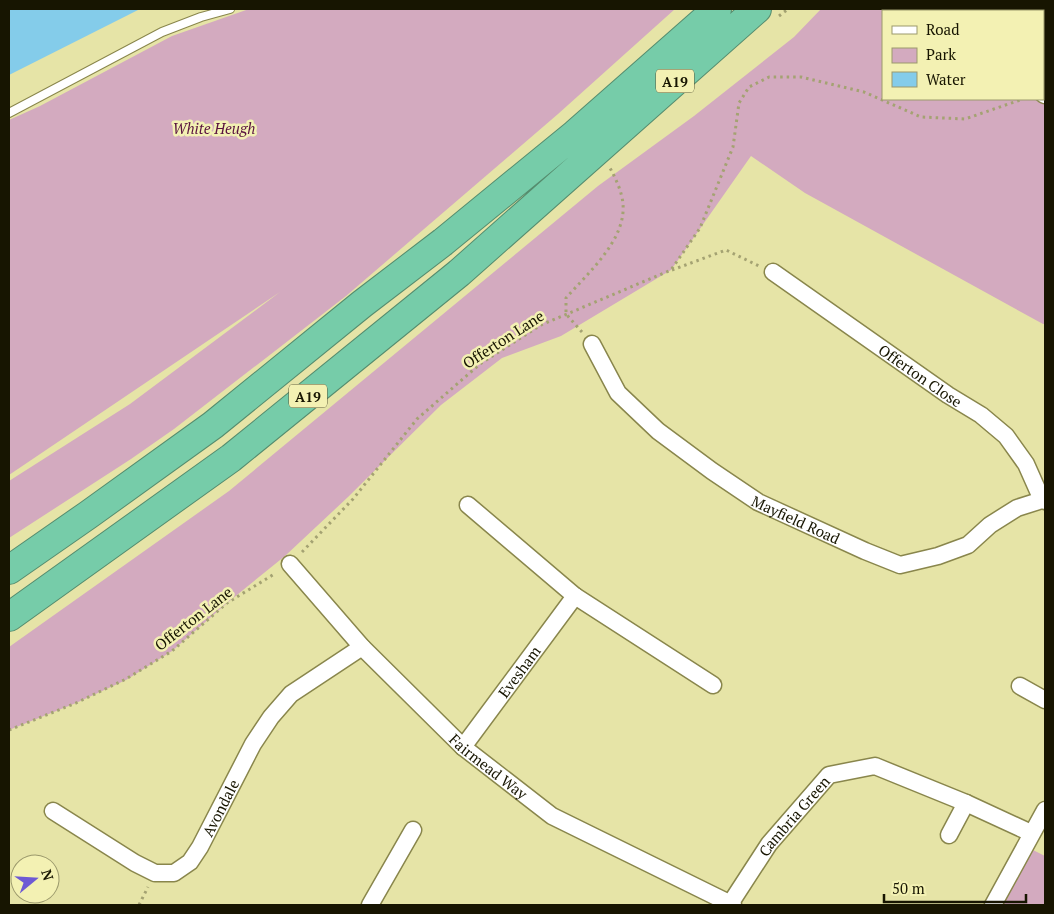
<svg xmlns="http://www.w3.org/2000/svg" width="1054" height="914" font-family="'PT Serif',serif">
	<rect width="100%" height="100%" fill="#e6e4a7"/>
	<path fill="#d3aabf" d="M249,9H675L558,114L346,296L174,429L131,459L9,538V481L130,404L280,292L9,475V120L40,106L172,36Z
		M821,9H1033L1038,11H883V99H1043V14L1045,15V324H1043L805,193L751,156L671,270L561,336L502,358L441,405L348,497L285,556L227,603L172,651L126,680L76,703L9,730V647L229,491L598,186L694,116L794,37Z
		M1031,849L1045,856V905H1001Z"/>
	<path fill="#84ccea" d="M9,9H140L9,75Z"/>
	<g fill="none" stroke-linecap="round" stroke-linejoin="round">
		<g stroke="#89864c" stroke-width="10">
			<path id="lane" d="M892,9L896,11
				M9,113L162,32L201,17L230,9"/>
		</g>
		<g stroke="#89864c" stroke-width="19">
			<g id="street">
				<path d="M1043,94L1045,95"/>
				<path id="s1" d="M773,272L948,395L981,415L1006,436L1026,464L1042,500"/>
				<path id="s2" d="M592,344L618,393L658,431L712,471L758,502L865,551L900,565L938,556L968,545L990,525L1017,508L1042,500L1045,501"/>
				<path d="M468,505L575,596L713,685"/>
				<path id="s3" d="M290,564L362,647L463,747L552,816L733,905"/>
				<path d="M1020,686L1045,700"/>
				<path id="s4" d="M463,747L575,596"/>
				<path id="s5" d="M53,811L135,863L155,873H174L190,862L200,847L253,744L271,717L291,694L362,647"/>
				<path d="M949,835L966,803"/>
				<path id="s6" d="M730,904L769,844L829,775L875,766L966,803L1031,833"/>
				<path d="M370,905L413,830"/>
				<path d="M993,905L1045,810"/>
			</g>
		</g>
		<g stroke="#558c6e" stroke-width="30">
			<path id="highway" d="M9,570L88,515L213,425L362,304L443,242L575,134L717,9
				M9,617L231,458L459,273L757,9"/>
		</g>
		<path stroke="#a4a272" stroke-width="3" stroke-dasharray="2.5 4" stroke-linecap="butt" d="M779,16L788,9
			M672,270L726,250L759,266
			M582,332L566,314V298C588,273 626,240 623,204C622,192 616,179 610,168
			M302,552L353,499L417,419L480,364L541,325L671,270L700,228L733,147L739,103L749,87L769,77H801L864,92L921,117L965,119L1023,99
			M9,730L76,703L126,679L172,651L227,603L276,573
			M139,905L148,887"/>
		<use href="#lane" stroke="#fff" stroke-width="8"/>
		<use href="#street" stroke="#fff" stroke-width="16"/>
		<use href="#highway" stroke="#76cca9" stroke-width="28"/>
	</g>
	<g text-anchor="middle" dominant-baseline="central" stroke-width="5" stroke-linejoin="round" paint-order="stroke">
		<g fill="#f3f1b3" stroke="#595736" stroke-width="1">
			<rect x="656" y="69.5" width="38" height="23" rx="4"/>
			<rect x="289" y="384.5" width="38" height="23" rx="4"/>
		</g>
		<g font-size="14" font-weight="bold" fill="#171501">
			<text x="675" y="81">A19</text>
			<text x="308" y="396">A19</text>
		</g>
		<g font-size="15" font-style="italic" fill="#59123f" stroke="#f3f1b3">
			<text x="214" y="128">White Heugh</text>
		</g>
		<g font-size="15" fill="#171501" stroke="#f3f1b3">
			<text transform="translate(503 339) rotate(-33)">Offerton Lane</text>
			<text stroke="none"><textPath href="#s1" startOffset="180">Offerton Close</textPath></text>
			<text stroke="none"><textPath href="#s2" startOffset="275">Mayfield Road</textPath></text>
			<text transform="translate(193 618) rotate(-38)">Offerton Lane</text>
			<text stroke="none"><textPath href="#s4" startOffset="94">Evesham</textPath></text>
			<text stroke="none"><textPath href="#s3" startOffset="284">Fairmead Way</textPath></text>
			<text stroke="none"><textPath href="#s5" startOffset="220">Avondale</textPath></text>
			<text stroke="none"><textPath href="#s6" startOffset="109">Cambria Green</textPath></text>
		</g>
	</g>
	<rect width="1054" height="914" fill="none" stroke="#171501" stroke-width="20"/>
	<rect x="882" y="10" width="162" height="90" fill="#f3f1b3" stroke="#9b996c"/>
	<rect x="892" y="26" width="25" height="8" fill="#ffffff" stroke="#9b996c"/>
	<text x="926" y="35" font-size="15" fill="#171501">Road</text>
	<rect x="892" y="48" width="25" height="15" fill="#d3aabf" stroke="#9b996c"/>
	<text x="926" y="60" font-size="15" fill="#171501">Park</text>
	<rect x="892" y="72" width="25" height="15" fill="#84ccea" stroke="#9b996c"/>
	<text x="926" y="85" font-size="15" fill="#171501">Water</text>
	<g transform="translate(35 879) rotate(72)"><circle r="24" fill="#f3f1b3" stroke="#9b996c"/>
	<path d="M0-4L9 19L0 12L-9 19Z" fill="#6e5ad4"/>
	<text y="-8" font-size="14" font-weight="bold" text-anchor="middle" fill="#171501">N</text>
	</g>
	<path d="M884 894v8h142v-8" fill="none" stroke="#171501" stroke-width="2.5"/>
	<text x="892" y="894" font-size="15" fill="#171501" stroke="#f3f1b3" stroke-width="4" paint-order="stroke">50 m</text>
</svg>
